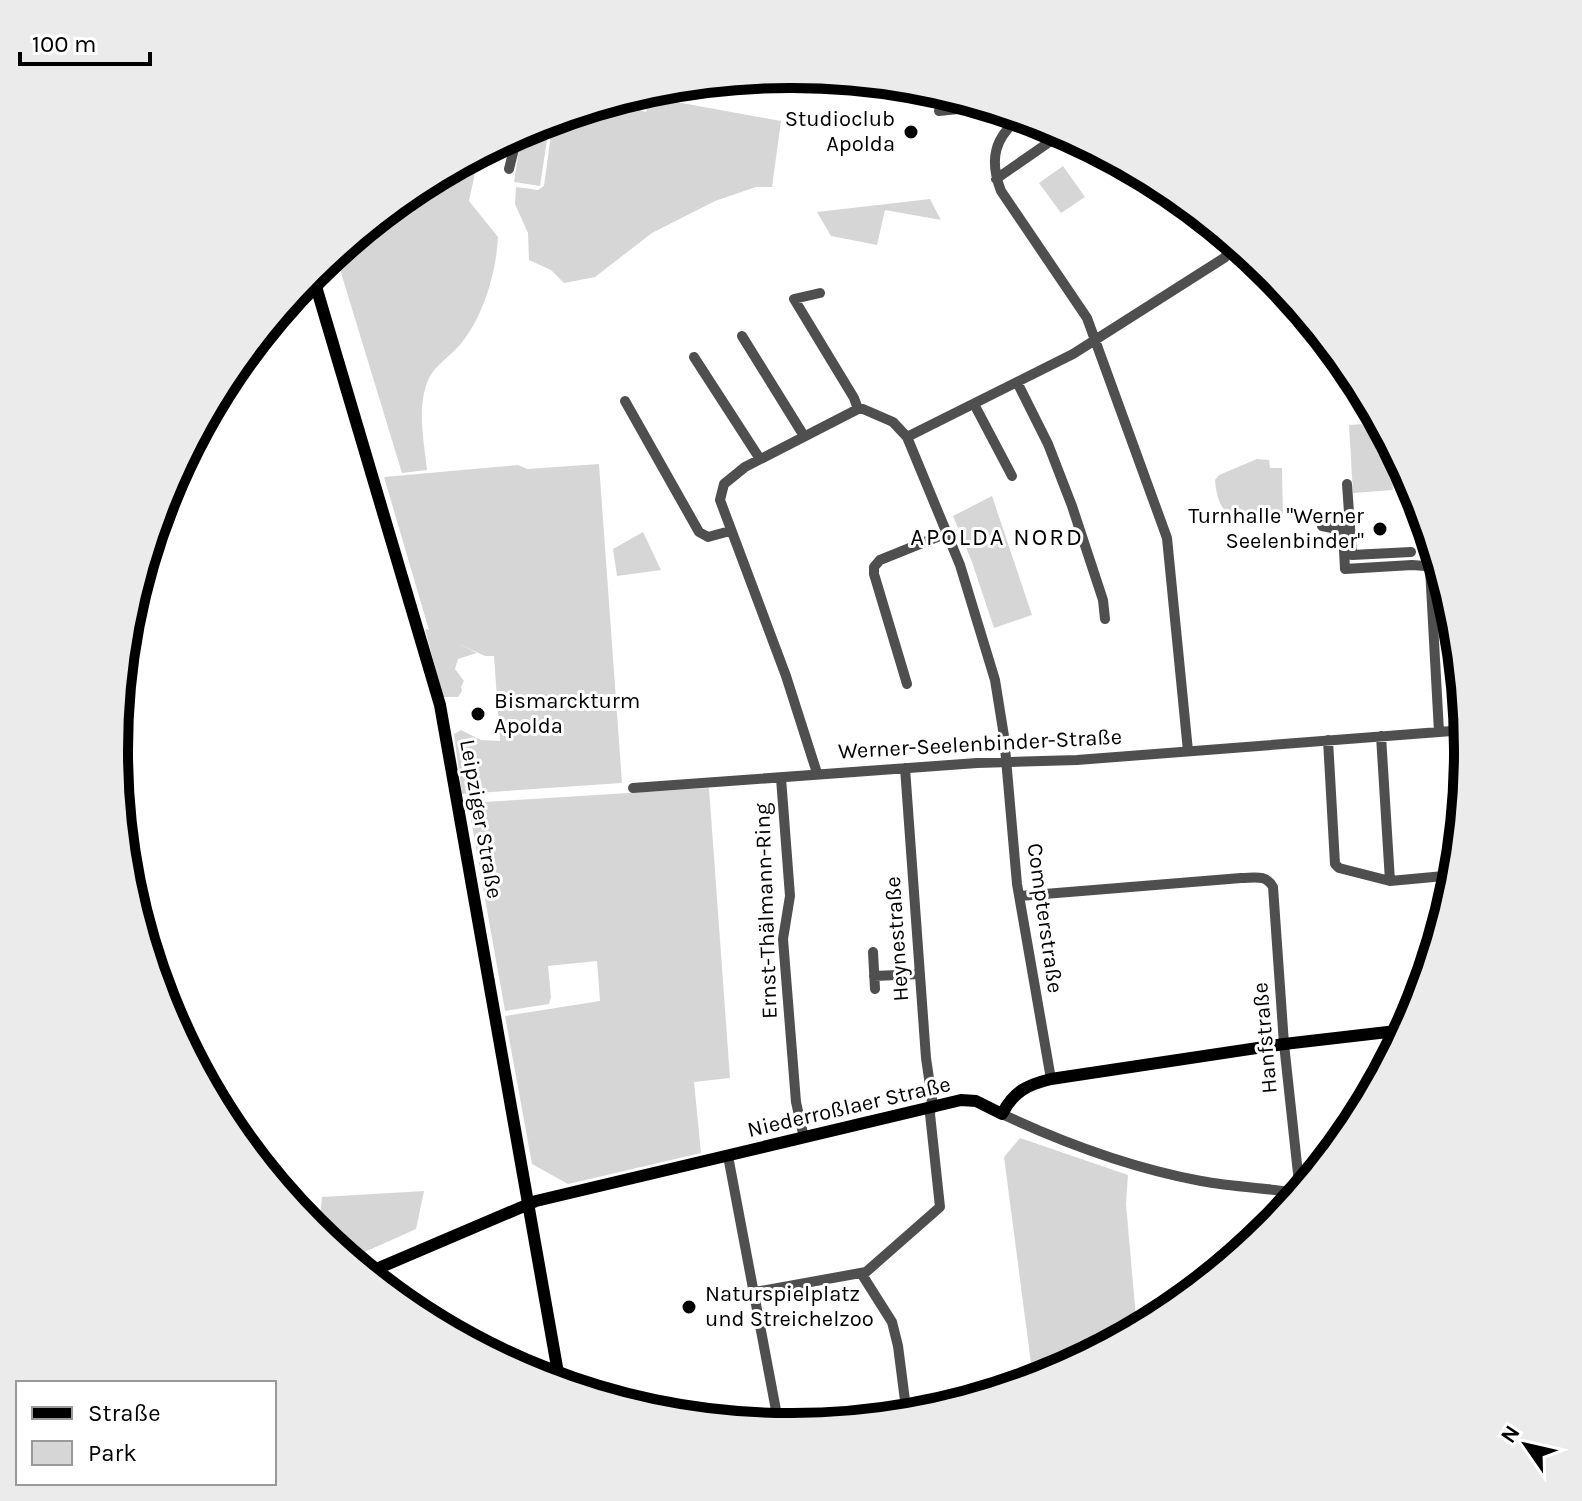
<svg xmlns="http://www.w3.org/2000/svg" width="1582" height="1501" font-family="Karla,sans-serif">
	<rect width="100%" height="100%" fill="#fff"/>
	<path fill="#d6d6d6" d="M649,97L781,121L772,187H756L715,201L652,233L595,277L564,283L551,270L529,260L528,233L515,204L516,187L538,190L544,186L553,119L609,102L646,112Z
		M550,120L540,186L514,182L522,131Z
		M479,154L469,201L498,237C496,274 483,318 459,346C450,356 435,366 429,378C416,407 424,439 427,470L402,473L335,253L416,188Z
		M1063,166L1085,197L1061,213L1039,183Z
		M930,199L941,220L885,210L877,245L831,236L817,212Z
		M1379,423L1390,444L1393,490L1353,493L1349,425Z
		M1257,459L1269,460L1270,468H1282L1283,518C1246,519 1219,529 1215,480L1219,475Z
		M599,464L622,783L462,794L454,734L461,730L481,740L500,741L494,656H485L457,643L477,653L458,659L455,669L464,681L461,687L462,691L458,697H443L425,629L429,630L384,477L518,465L527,469Z
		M992,496L1032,615L994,628L972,562L953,516Z
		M643,532L661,570L617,576L613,549Z
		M709,788L730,1078L694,1082L701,1153L568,1184L532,1164L505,1016L600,1001L597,961L548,966L551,997L549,1004L505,1011L468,803Z
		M1020,1138L1128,1175L1126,1204L1137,1329L1076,1362L1032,1371L1004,1157Z
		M424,1191L416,1229L349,1259L318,1233L322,1197Z"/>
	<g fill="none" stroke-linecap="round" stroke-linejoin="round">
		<path stroke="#9d9d9d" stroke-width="3" d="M505,151L510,146L512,136"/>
		<path stroke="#4f4f4f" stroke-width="10" d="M939,111L987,106
			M1021,117C994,137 989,160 1001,191L1087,318L1167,538L1188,751
			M509,169L518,133
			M996,179L1058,136
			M820,293L794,299L854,398L858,409
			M742,336L804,436
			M694,357L760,459
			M1017,382L1048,444L1072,506L1103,600L1105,619
			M625,401L699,532L708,537L730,531
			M974,404L1012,476
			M907,437L1073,354L1224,258L1236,245
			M1347,484L1352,555L1411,552
			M1322,526L1347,531
			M1343,531L1345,569L1412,565L1439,567
			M1430,568L1439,732
			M907,684L874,574V567L880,560L947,533
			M1381,736L1390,881
			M1328,740L1335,864L1339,868L1390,881L1455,875
			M817,773L786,676L720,500L724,484L745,467L858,409H863L893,422L907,437L960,565L995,680L1004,736L1017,884L1051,1079
			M781,778L790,896L783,939L796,1102L804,1138
			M633,788L977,763L1077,760L1465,730
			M1020,896L1241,878C1254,878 1266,874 1273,887L1284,1044L1300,1192
			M873,952L875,989
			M874,976L920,974
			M1002,1114C1066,1144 1132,1168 1201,1181C1233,1187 1266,1188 1299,1193
			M728,1156L779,1426
			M861,1273L892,1322L898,1346L907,1416
			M755,1292L866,1272L940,1207L930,1114L932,1099L926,1058L905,768"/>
		<path stroke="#000" stroke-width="12" d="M312,273L440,705L560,1384
			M367,1273L536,1201L961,1100L976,1101L1002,1114C1014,1091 1027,1085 1051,1079L1284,1044L1405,1030"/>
	</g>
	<g fill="#000" stroke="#fff" stroke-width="3">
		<circle cx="911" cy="132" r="8"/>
		<circle cx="1380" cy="529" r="8"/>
		<circle cx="478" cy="714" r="8"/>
		<circle cx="689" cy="1307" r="8"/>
	</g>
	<g text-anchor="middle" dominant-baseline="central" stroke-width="6" stroke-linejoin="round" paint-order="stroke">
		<g font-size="22" fill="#000" stroke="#fff" text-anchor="end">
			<text x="895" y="119">Studioclub<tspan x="895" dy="25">Apolda</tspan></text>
			<text x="1364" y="516">Turnhalle "Werner<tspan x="1364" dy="25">Seelenbinder"</tspan></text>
			<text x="494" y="701" text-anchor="start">Bismarckturm<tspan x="494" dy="25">Apolda</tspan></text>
			<text x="705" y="1294" text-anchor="start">Naturspielplatz<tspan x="705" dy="25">und Streichelzoo</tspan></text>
		</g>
		<g font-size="22" fill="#000" stroke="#fff">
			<text transform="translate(980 744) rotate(-3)">Werner-Seelenbinder-Straße</text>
			<text transform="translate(481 819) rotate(80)">Leipziger Straße</text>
			<text transform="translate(766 911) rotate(-92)">Ernst-Thälmann-Ring</text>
			<text transform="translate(1045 918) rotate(82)">Compterstraße</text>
			<text transform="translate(897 939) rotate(-94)">Heynestraße</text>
			<text transform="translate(1265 1038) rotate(-95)">Hanfstraße</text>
			<text transform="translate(849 1107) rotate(-13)">Niederroßlaer Straße</text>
		</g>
		<g font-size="24" letter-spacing="2" fill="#000" stroke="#fff">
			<text x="997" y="537">APOLDA NORD</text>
		</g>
	</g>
	<path d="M0 0H1582V1501H0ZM790 88H792A662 662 0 0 1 1454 750V751A662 662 0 0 1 792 1413H790A662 662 0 0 1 128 751V750A662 662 0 0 1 790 88Z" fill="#ebebeb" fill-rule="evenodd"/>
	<path fill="none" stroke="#000" stroke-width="10" d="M790 88H792A662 662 0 0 1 1454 750V751A662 662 0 0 1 792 1413H790A662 662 0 0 1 128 751V750A662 662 0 0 1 790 88Z"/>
	<rect x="16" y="1381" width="260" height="104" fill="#ffffff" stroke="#999999" stroke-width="2"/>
	<rect x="32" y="1407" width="40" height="12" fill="#000000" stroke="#999999" stroke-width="2"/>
	<text x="88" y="1421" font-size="24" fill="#000000">Straße</text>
	<rect x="32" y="1441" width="40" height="24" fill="#d6d6d6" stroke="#999999" stroke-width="2"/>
	<text x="88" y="1461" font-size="24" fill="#000000">Park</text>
	<g transform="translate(1526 1445) rotate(304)" stroke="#ffffff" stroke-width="6" paint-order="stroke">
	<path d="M0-6L14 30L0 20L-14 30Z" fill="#000000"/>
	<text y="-12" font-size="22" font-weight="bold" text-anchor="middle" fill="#000000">N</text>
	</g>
	<path d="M20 52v12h130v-12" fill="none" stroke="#000000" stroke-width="4"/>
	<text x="32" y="52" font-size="24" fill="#000000" stroke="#ffffff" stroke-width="6" paint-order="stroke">100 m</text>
</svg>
